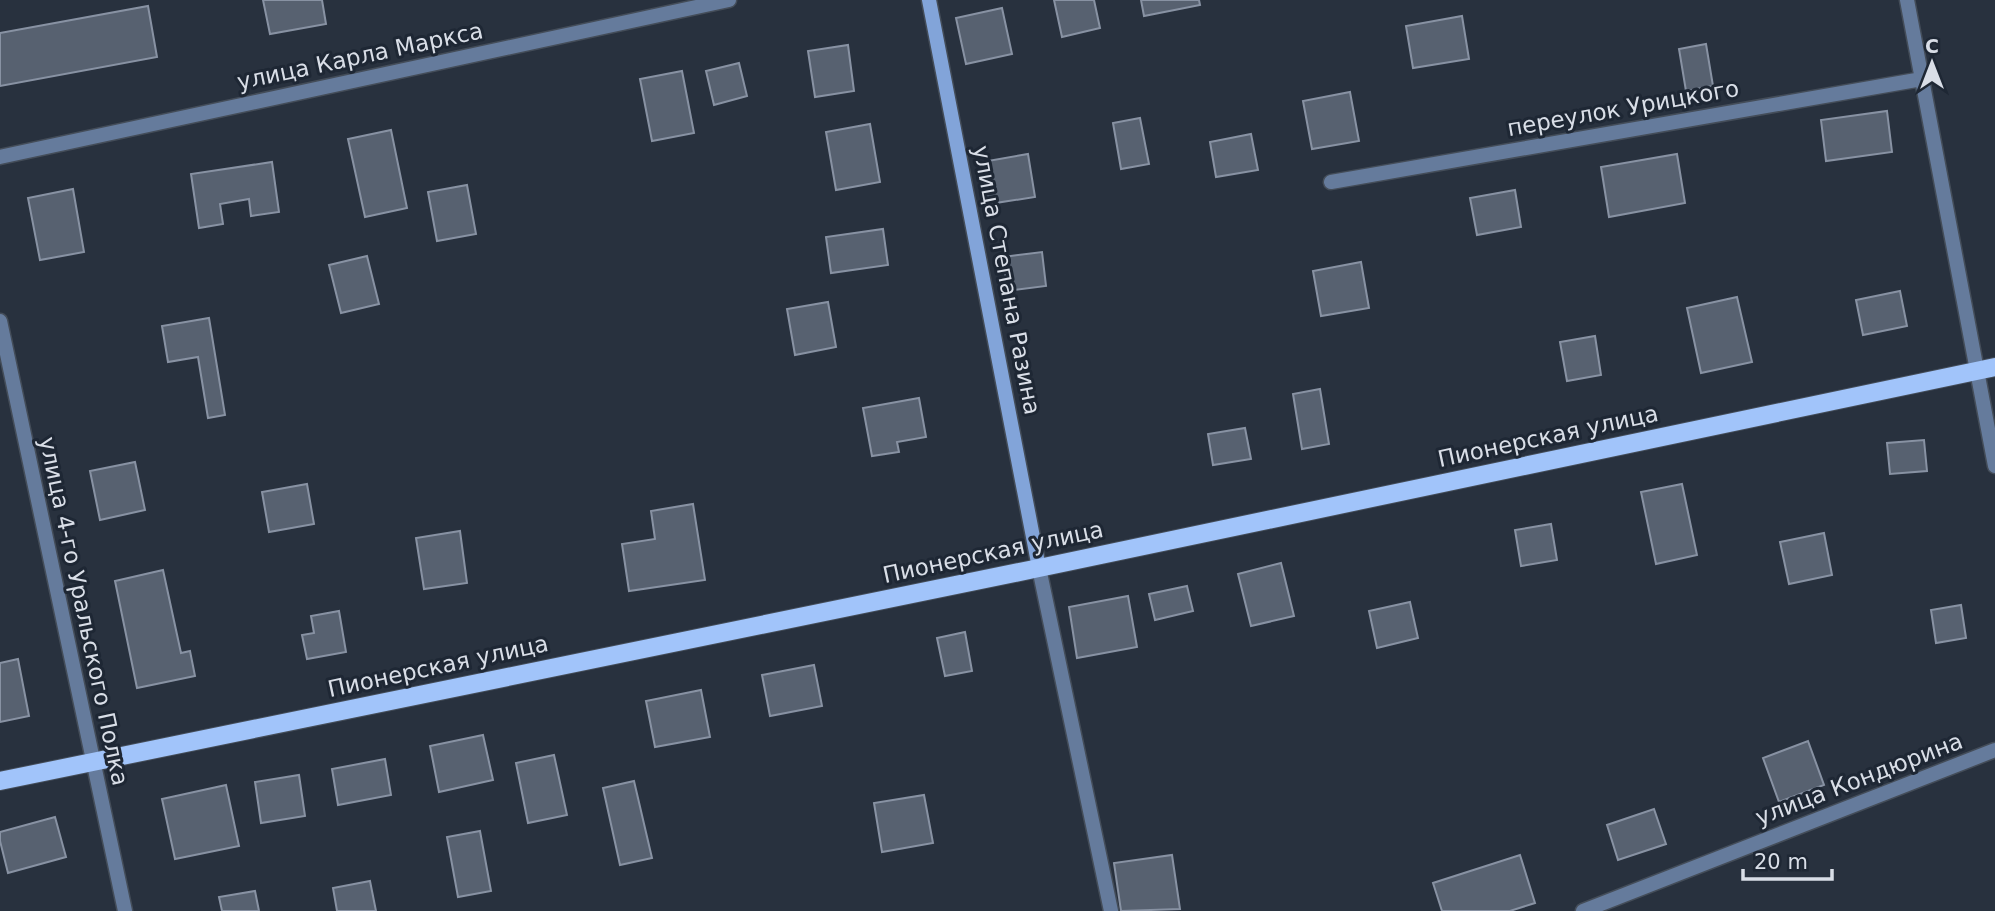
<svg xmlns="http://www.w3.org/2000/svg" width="1995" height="911" font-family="'DejaVu Sans',sans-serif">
	<rect width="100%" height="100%" fill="#28313e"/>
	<path fill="#576170" stroke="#8892a3" stroke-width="2" d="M263,0H322L326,24L270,34Z
		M1054,0H1094L1100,28L1062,37Z
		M1141,0H1199L1200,5L1144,16Z
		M148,6L157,57L0,86V33Z
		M1002,8L1012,54L966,64L956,18Z
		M1462,16L1469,59L1413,68L1406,26Z
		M1706,44L1713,86L1686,91L1679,49Z
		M848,45L854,91L815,97L808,51Z
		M739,63L747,96L714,105L706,71Z
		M682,71L694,133L652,141L640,79Z
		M1350,92L1359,141L1312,149L1303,101Z
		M1887,111L1892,152L1826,161L1821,120Z
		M1140,118L1149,164L1121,169L1113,123Z
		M870,124L880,182L836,190L826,132Z
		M391,130L407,208L365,217L348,139Z
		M1251,134L1258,170L1216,177L1210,142Z
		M1028,154L1035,197L989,204L982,162Z
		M1677,154L1685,203L1609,217L1601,167Z
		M272,162L279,212L251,216L249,199L220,204L223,224L199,228L191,174Z
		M467,185L476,234L437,241L428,192Z
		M73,189L84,252L40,260L28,198Z
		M1515,190L1521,227L1477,235L1470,198Z
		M883,229L888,265L831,273L826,237Z
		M1042,252L1046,286L1007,291L1003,257Z
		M367,256L379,304L341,313L329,265Z
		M1361,262L1369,308L1321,316L1313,271Z
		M1900,291L1907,326L1863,335L1856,300Z
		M1737,297L1752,362L1701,373L1687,308Z
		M828,302L836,347L795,355L787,309Z
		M209,318L225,415L208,418L198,357L168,362L162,326Z
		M1595,336L1601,375L1567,381L1560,342Z
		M1320,389L1329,444L1302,449L1293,394Z
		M919,398L926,437L897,442L899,452L872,456L863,408Z
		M1245,428L1251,459L1213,465L1208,434Z
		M1924,440L1927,471L1890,474L1887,443Z
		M135,462L145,510L100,520L90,471Z
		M307,484L314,524L269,532L262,492Z
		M1682,484L1697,555L1656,564L1641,492Z
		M693,504L705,580L629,591L622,544L655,539L651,511Z
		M1551,524L1557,560L1521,566L1515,530Z
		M460,531L467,583L424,589L416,538Z
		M1824,533L1832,575L1789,584L1780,542Z
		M1281,563L1294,616L1251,626L1238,574Z
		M163,570L181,653L190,651L195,676L137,688L115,581Z
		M1187,586L1193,611L1155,620L1149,594Z
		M1128,596L1137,647L1077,658L1069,607Z
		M1410,602L1418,638L1377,648L1369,611Z
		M1961,605L1966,638L1936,643L1931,610Z
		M339,611L346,652L307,659L302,635L314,633L311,616Z
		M965,632L972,671L945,676L937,638Z
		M18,659L29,716L0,722V663Z
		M814,665L822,706L770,716L762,675Z
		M701,690L710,737L655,747L646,701Z
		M483,735L493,780L439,792L430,746Z
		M1808,741L1824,785L1779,802L1763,758Z
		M554,755L567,815L528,823L516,763Z
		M385,759L391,795L338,805L332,769Z
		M299,775L305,816L261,823L255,782Z
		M634,781L652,858L620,865L603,788Z
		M226,785L239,846L175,859L162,799Z
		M924,795L933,843L882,852L874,803Z
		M1654,809L1666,844L1618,860L1607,825Z
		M55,817L66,857L8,873L0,841V832Z
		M480,831L491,891L458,897L447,837Z
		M1172,855L1180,909L1121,911L1114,863Z
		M1520,855L1535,903L1510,911H1442L1433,883Z
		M370,881L376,911H337L333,888Z
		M255,891L259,911H222L219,897Z"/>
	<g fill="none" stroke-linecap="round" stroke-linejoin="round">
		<g stroke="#444d59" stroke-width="17">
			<path id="lane" d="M1331,182L1922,79"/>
		</g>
		<g stroke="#444d59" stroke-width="17">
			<path id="street" d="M1907,0L1995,466
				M0,157L729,0
				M0,321L125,911
				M1039,568L1111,911
				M1583,911L1995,750"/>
		</g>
		<g stroke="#444d59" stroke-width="17">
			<path id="secondary" d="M929,0L1039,568"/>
		</g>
		<g stroke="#444d59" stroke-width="20">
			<path id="primary" d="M0,781L1039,568L1995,367"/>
		</g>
		<use href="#lane" stroke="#657b9c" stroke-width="14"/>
		<use href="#street" stroke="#657b9c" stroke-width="14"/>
		<use href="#secondary" stroke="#82a4d9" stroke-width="14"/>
		<use href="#primary" stroke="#a1c4fa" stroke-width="18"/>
	</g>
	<g text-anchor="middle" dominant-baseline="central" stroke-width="6" stroke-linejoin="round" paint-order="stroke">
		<g font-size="23" fill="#d9dee7" stroke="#1e2734">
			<text transform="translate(360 56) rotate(-12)">улица Карла Маркса</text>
			<text transform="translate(1623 108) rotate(-10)">переулок Урицкого</text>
			<text transform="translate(1007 280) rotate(79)">улица Степана Разина</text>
			<text transform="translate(1548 436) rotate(-12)">Пионерская улица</text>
			<text transform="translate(993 552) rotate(-12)">Пионерская улица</text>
			<text transform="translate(84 611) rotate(78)">улица 4-го Уральского Полка</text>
			<text transform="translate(438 666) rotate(-12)">Пионерская улица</text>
			<text transform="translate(1859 779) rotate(-21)">улица Кондюрина</text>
		</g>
	</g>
	<g transform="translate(1932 63)" stroke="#1e2734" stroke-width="5" paint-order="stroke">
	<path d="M0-5L12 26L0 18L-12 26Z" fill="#d9dee7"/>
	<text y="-10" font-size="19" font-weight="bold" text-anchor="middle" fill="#d9dee7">С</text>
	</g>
	<path d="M1743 869v10h89v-10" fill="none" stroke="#d9dee7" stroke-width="3.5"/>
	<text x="1754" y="869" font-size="21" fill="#d9dee7" stroke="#1e2734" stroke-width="5" paint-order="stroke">20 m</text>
</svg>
